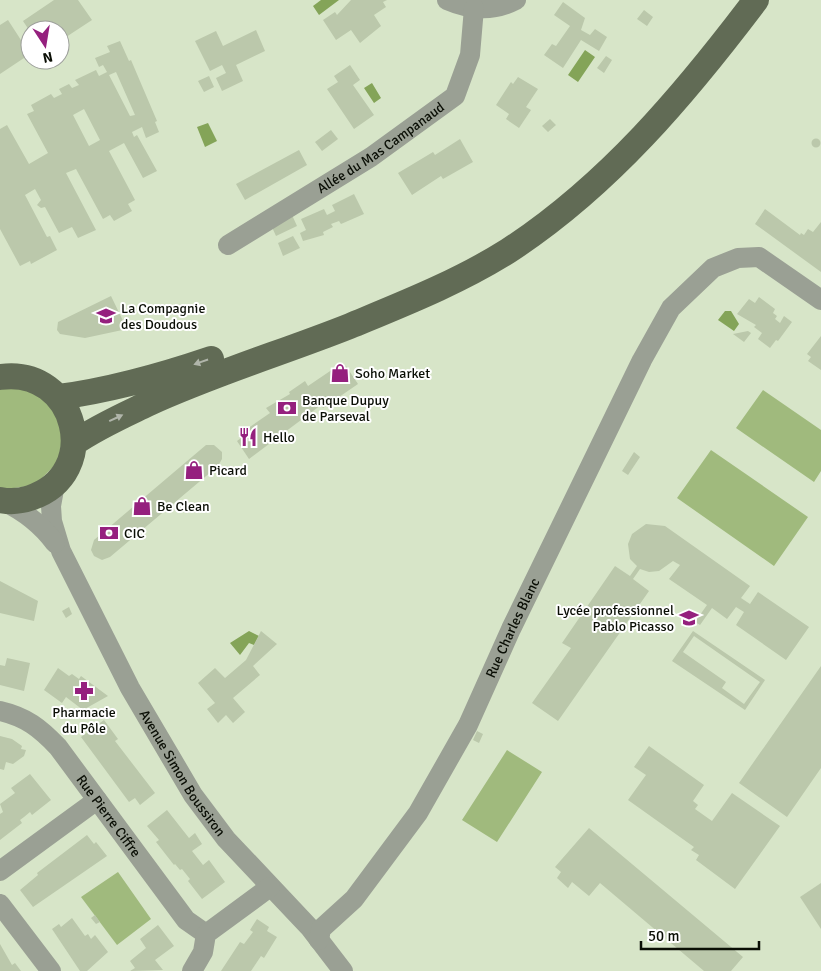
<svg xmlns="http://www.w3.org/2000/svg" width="821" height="971" font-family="Signika,sans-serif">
	<rect width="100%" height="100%" fill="#d7e5c8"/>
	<path fill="#a0ba7d" d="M19,385L48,400L64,429L58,462L35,485L0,490V386Z
		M763,390L821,430V471L814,482L736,428Z
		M711,450L808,517L774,566L677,498Z
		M507,750L542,772L497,842L462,820Z
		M118,872L151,919L117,945L81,897Z"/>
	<path fill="#84a458" d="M321,0H339L319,15L313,6Z
		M585,50L595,57L578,82L568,75Z
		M372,83L381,98L374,103L364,88Z
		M208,123L217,141L205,147L197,127Z
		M725,311H731L739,324L734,331L718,320Z
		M249,631L259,636L254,645L249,643L240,655L230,643Z"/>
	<path fill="#bbc8ab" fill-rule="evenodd" d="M54,0H78L92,20L60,41V30H29L23,21Z
		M351,0H387L383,2L386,7L374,15L381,26L360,43L351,30L336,40L323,20L335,12L337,15Z
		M563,2L585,18L581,30L590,35L595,29L607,37L599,51L581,40L563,68L544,55L552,44L556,46L570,26L554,15Z
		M644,10L653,17L647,26L637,19Z
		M8,20L30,54L0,74V25Z
		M256,30L265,51L236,65L243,81L222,91L216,78L226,73L222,65L210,71L195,41L216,31L223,46Z
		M120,41L129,61L131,60L157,121L155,122L159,132L146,138L142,127L132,132L134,137L137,135L157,171L143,178L124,143L109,151L135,200L128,204L132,211L114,221L110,215L103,219L76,169L66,173L96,230L78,238L72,227L59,233L45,207L41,208L37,205L41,200L35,189L25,195L47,237L50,236L57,250L31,264L30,261L20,266L0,229V129L7,125L29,164L48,153L27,114L34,111L31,105L51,94L54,98L62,94L59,89L69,84L72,88L79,85L75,80L96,70L99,76L107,72L103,65L99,67L95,58L110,52L107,46ZM116,72L135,115L130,116L109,75ZM84,109L100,140L89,146L73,115Z
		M606,56L612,60L604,73L597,68Z
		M350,65L360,80L353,85L374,115L354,129L327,89L338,82L334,76Z
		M209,76L214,87L204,92L198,81Z
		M518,77L538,89L526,107L531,110L519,128L506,119L509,114L496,105L511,82L513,84Z
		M550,119L556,125L548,132L542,126Z
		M331,130L338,139L322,151L315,142Z
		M811.5 143a4.5 4.5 0 1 1 9 0a4.5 4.5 0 1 1-9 0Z
		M460,139L473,162L443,179L441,176L412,195L398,173L433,152L435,155Z
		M299,150L307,165L245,200L236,184Z
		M354,194L364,214L341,224L339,221L331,224L333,227L323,232L324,235L303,241L300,233L306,230L301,219L324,209L327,215L335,211L332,205Z
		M765,209L800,235L801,233L804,235L808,229L813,232L821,222V272L755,224Z
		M292,215L297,226L276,236L271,225Z
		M293,236L300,248L283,256L278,243Z
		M111,296L127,329L85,338L60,334L57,330L58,322Z
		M759,297L775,309L773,313L777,316L775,319L780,323L784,316L792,322L778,341L776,340L770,348L758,339L762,333L754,327L756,325L737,314L749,299L755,303Z
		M748,331L751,333L744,342L733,334Z
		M821,336V370L808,361L811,357L807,354Z
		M339,365L342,369L346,366L358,384L323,408L321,405L249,459L237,441L241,438L238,435L270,413L266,408L290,394L289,392L305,381L308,386Z
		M206,445H214L222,452V459L218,466L110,557L102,560L94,556L91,550L94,540Z
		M634,452L640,457L628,475L622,471Z
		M646,524L665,526L750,586L741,598L750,604L758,592L809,627L786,660L736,625L744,612L736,607L727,619L712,608L700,625L695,622L707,605L669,579L680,565L673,561L659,571L649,572L640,569L633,579L649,591L558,721L532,703L571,648L562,643L615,566L630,576L637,566L630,559L628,544L632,534Z
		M0,581L38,601L34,621L0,613Z
		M69,607L72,614L66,618L62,611Z
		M261,631L277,644L253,666L260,675L233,698L245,712L233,723L226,715L218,723L207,709L215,703L198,683L215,668L225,678L246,660Z
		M693,631L765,680L745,710L672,661ZM694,636L760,682L744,704L722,688L726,682L683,652Z
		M7,658L30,663L24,691L0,685V665L5,666Z
		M821,666V768L787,817L739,783Z
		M58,668L69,676L72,674L79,679L81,676L108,696L83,710L66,697L62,703L44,690Z
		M104,720L118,739L115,741L155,793L140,805L135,798L129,802L81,737Z
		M477,731L483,734L479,743L473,740Z
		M0,736L12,739L22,746L21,749L26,750L24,756L13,764L6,762L4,770L0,769Z
		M649,746L704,785L693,801L698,805L695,809L712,821L732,793L780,826L735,889L696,860L699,855L691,850L694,847L628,800L646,775L634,767Z
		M30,774L51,800L32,815L30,812L24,817L20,820L22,823L0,840V814L3,812L0,804L15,793L11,788Z
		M167,810L189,838L195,833L202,844L192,851L203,865L209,860L225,882L202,899L188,881L190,879L182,869L180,870L175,864L174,865L156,842L159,840L147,826Z
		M589,828L743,957L731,971H704L600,883L589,896L572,882L568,888L557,878L561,872L555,867Z
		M87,835L94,844L96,842L107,856L33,907L20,890L38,875L37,873Z
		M821,883V929L800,897Z
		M95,915L100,922L96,924L91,918Z
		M72,918L85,936L88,934L91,939L95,935L108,952L87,971H80L52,929L59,924L61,927Z
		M257,919L269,927L267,931L277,937L264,958L261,956L251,971H221L240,942L244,944L253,932L250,930Z
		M158,925L174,946L155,960L163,970L130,971L135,968L130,961L146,948L140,939Z
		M0,944L12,965L15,963L21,971H0Z"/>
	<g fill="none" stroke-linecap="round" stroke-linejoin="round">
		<g stroke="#9aa094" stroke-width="20">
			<path d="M447,0C470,10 493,12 516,0"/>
			<path id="s1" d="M228,245L371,157L455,96L470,55L474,8"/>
			<path id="s2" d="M55,484L51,506L52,521L61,551L130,688L193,795L226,839L310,928L343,971"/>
			<path d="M3,501C24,511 41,524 55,543"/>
			<path id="s3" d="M0,711C26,717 40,728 58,747L186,920L206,934"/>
			<path d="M0,871L97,800"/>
			<path d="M0,904L51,971"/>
			<path id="s4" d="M319,940L321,929L354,899L418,813L468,725L511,629L642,360L671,308L713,268L738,258L759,257L821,300"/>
			<path d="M192,971L203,952L206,934L270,887"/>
		</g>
		<path stroke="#616b55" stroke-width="26" d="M0,377C77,366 104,474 30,498C21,501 10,502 0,500
			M59,397C111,390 161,376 211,359
			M74,443C97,427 122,416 147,404C214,373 282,353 350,326C403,304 459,282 508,251C608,186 685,94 756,0"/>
	</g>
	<defs><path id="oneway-solid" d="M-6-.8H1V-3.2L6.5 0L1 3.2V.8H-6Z" transform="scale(1.25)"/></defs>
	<g fill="#b0b5aa">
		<use href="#oneway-solid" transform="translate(201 362) rotate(161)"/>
		<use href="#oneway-solid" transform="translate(116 418) rotate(-25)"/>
	</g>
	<defs>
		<g id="school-bare" transform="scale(1.5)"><path d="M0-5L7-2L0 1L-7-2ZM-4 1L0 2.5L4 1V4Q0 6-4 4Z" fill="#95207e" stroke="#fff" stroke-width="2.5" paint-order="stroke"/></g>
		<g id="shop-bare" transform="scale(1.5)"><path d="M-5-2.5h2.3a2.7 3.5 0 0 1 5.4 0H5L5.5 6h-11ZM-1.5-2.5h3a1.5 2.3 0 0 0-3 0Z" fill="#95207e" stroke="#fff" stroke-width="2.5" paint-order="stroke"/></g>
		<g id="bank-bare" transform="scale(1.5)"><path d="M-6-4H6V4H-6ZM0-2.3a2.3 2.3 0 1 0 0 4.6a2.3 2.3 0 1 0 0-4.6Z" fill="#95207e" stroke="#fff" stroke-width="2.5" paint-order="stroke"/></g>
		<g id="restaurant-bare" transform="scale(1.5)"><path d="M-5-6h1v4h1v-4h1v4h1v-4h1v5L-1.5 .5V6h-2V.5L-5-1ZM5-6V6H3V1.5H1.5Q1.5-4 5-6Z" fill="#95207e" stroke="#fff" stroke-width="2.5" paint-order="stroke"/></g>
		<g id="pharmacy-bare" transform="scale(1.5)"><path d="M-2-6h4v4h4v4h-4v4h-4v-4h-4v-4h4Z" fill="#95207e" stroke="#fff" stroke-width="2.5" paint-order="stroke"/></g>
	</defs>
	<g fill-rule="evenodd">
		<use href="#school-bare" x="106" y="316"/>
		<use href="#shop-bare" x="340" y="373"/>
		<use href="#bank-bare" x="287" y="408"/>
		<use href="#restaurant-bare" x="248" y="437"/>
		<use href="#shop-bare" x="194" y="470"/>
		<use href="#shop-bare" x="142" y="506"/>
		<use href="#bank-bare" x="109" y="533"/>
		<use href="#school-bare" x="689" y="618"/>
		<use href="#pharmacy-bare" x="84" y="691"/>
	</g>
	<g text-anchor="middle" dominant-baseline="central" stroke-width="4" stroke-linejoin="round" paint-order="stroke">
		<g font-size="14" fill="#0a0e05" stroke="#fff">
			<text stroke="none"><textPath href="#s1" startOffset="181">Allée du Mas Campanaud</textPath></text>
			<text stroke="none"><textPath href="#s4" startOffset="371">Rue Charles Blanc</textPath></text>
			<text stroke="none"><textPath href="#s2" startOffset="322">Avenue Simon Boussiron</textPath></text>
			<text stroke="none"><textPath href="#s3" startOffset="155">Rue Pierre Ciffre</textPath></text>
		</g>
		<g font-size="14" fill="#0a0e05" stroke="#fff" text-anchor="start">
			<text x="121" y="308">La Compagnie<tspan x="121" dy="16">des Doudous</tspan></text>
			<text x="355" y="373">Soho Market</text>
			<text x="302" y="400">Banque Dupuy<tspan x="302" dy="16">de Parseval</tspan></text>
			<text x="263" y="437">Hello</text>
			<text x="209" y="470">Picard</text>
			<text x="157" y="506">Be Clean</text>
			<text x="124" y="533">CIC</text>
			<text x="674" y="610" text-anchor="end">Lycée professionnel<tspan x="674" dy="16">Pablo Picasso</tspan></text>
			<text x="84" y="712" text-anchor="middle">Pharmacie<tspan x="84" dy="16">du Pôle</tspan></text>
		</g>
	</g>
	<g transform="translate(45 45) rotate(168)"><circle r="24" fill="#ffffff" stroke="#9d9f9b"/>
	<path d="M0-4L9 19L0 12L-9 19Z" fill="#95207e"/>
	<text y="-8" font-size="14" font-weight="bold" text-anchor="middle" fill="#0a0e05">N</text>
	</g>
	<path d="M641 941v8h118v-8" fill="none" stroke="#0a0e05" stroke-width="2.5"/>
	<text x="648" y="941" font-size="15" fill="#0a0e05" stroke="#ffffff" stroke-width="4" paint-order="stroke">50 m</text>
</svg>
